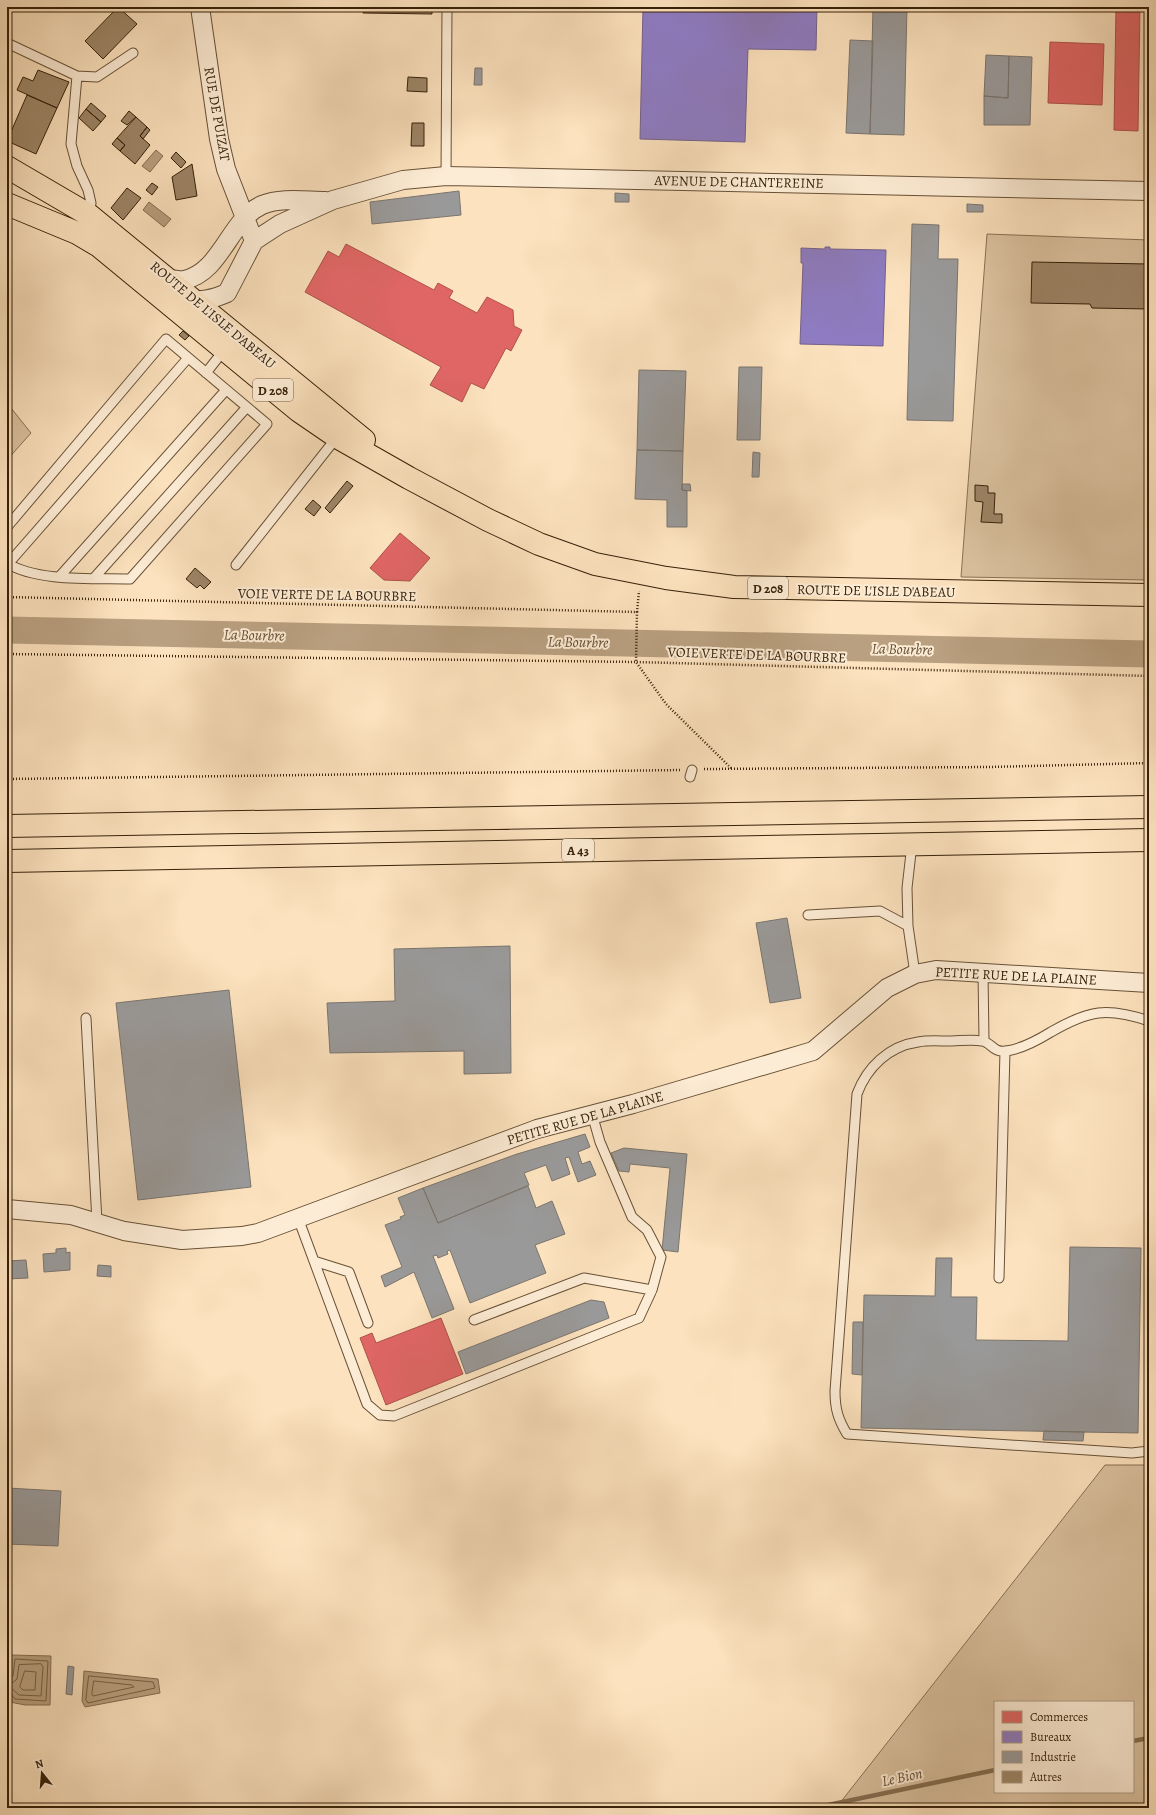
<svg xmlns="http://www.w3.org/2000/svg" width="1156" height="1815" font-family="Alegreya,serif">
	<rect width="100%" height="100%" fill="#fce2be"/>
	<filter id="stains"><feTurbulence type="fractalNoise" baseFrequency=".005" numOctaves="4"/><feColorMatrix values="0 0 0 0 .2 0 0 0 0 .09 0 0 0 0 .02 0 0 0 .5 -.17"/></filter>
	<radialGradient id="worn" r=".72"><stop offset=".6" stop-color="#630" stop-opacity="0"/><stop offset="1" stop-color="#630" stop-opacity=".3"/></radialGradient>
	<path fill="#dac19f" stroke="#887154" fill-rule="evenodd" d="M987,234L1149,240V580L961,577Z
		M7,403L31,433L7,460Z
		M1105,1465H1149V1808H836ZM995,1702H1133V1792H995Z"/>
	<path fill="#b9a080" stroke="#856d50" d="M156,150L163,156L150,172L142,166Z
		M149,202L171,219L164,227L143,210Z
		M11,1655L51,1656L50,1705H25L10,1702L9,1670Z
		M84,1671L158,1679L160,1693L85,1707L82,1701Z"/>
	<path fill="#e06666" stroke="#ad514a" d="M1116,7H1140L1138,131L1114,130Z
		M1050,42L1104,44L1102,105L1048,103Z
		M346,244L434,290L438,283L453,291L449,298L477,313L487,297L513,310L514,326L522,330L511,351L506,348L484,389L471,383L462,402L430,385L441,367L305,292L328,251L339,257Z
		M400,533L430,558L410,581L384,580L370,568Z
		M441,1318L463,1374L386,1405L360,1338L372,1333L376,1343Z"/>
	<path fill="#8e7cc3" stroke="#74618b" d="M643,7H817L816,50L748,49L745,142L640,139Z
		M825,247H830V249L886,250L883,346L800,344L803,263H801V248L825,249Z"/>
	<path fill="#999" stroke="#7b756e" d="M873,7H907L904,135L870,134Z
		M850,40L873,41L870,134L846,133Z
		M986,55L1009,56L1008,98L984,96Z
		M1009,56L1032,57L1030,125H984V96L1008,98Z
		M475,68H482V85H474Z
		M459,191L461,215L372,224L370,202Z
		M615,193L629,194V202H615Z
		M967,204L983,205V212H967Z
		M912,224L939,225L938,259H958L953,421L907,420Z
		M739,367H762L760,440H737Z
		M639,370L686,371L683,451L637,450Z
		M637,450L683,451L682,490L687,491V527H667V500L635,499Z
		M753,452L760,453L759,477H752Z
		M682,484H690L691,491L682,490Z
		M787,918L801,998L770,1003L756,923Z
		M510,946L511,1073L464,1074V1051L330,1053L327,1003L395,1001L394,949Z
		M229,990L251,1187L138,1200L116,1003Z
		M585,1134L590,1147L578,1152L582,1164L590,1161L596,1175L578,1182L569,1157L565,1158L570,1174L552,1181L546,1165L524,1173L529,1185L438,1223L423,1188L517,1154Z
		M624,1148L687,1154L678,1252L662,1250L670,1168L630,1164L629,1172L619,1171L611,1153Z
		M528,1186L536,1208L552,1201L565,1234L535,1245L546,1273L470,1303L450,1250L447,1251L448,1254L438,1258L437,1255L433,1256L454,1309L432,1318L414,1272L385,1287L381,1276L402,1267L385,1225L401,1219L400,1217L405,1215L398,1198L423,1188L438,1223Z
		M1070,1247L1141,1248L1138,1433L861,1428L864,1295L935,1296L936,1258H952L951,1297H977L976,1340L1068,1341Z
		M66,1248V1253L70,1252V1270L44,1272L43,1254L56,1253V1249Z
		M26,1260L28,1278L7,1279V1261Z
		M98,1265L111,1266V1277L97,1276Z
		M591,1300L604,1302L609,1318L466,1374L458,1352Z
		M853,1322H863L862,1375L852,1374Z
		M1044,1431L1084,1432L1083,1441L1043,1440Z
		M7,1488L61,1491L58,1546L7,1544Z
		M68,1666L74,1667L72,1695L66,1694Z"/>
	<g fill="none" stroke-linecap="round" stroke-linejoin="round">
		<path stroke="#786044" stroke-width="1" d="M41,1664L43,1667L41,1696L19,1695L10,1687V1685L17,1679L19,1665Z
			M25,1671L36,1672L35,1690H23L20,1687Z
			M89,1676L153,1682L155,1688L88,1703L86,1700Z
			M7,1680L13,1676L15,1659L48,1661L46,1701L15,1699L11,1694L7,1692
			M94,1681L132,1685L134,1687L93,1696L92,1694Z"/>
		<path stroke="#856d50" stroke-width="4.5" d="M1133,1741L1149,1738
			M814,1808L995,1770"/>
		<path stroke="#b9a080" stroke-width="27" d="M7,630L1149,654"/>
	</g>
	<path fill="#9d8567" stroke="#362109" d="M118,7L137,24L103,59L85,41Z
		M363,7H432V14L363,13Z
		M38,70L69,82L57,108L17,90L23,77L33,81Z
		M408,77L427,78V92L407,91Z
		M27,95L57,108L36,154L7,141Z
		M91,103L106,116L101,122L86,109Z
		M86,109L101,122L93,131L79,118Z
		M129,111L136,117L127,125L121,121Z
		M136,117L147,127L140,136L150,145L135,164L120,151L125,145L117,138Z
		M412,123H424V146H411Z
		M147,127L150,130L143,139L140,136Z
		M117,138L125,145L120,151L112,144Z
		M176,152L186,162L181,168L171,158Z
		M192,164L197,196L176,200L172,177Z
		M152,183L158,187L152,195L146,190Z
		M127,188L141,198L123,220L111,208Z
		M1032,262L1149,264V309L1092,308L1090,304L1031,303Z
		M183,331L189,336L185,340L179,335Z
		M347,481L353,486L330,513L325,508Z
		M975,485L988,486V493H995L994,514H1002V523L981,522L983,502L975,501Z
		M313,500L321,507L314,516L305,509Z
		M195,568L211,582L204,589L200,585L197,588L186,579Z"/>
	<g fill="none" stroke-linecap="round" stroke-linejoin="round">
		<g stroke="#685136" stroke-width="11">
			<path id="lane" d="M7,43L77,76L97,77L133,53
				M77,76L71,144L77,166L88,190L91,203L89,215
				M446,176L447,7
				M206,373L224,350
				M7,527L166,339L267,424L130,579C95,578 36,582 7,563
				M8,564L188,358
				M236,565L337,437
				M60,576L226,390
				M94,578L247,407
				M690,777L692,770
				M912,844L907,888L908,926L915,974
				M808,915L880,911L908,926
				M983,972L984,1041
				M86,1018L97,1222
				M1149,1021C1107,1007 1089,1010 1051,1032C1038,1040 1022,1049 1006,1051C993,1053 991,1042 982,1041C972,1039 959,1041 949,1041C939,1041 928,1040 918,1042C889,1046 867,1067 857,1094L835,1391C835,1409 838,1419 847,1434L1132,1453L1149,1451
				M298,1218L367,1404L380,1415L394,1416L639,1318L652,1290L661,1257L647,1230L632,1217L600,1142L592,1114
				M314,1261L349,1272L368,1323
				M999,1278L1005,1051
				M474,1320L584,1278L652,1290"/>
		</g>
		<g stroke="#685136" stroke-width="20">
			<path id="street" d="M200,7L219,139L226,169L254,241
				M169,279C174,279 180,281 184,280C221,273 230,219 262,205C281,197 306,201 326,201
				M185,299C201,302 213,299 227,293L254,241L280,224L333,200L403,180L446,176L1149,191
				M7,1209L71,1215L124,1231L182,1240L242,1236L258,1233L537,1129L633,1104L813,1051L887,988L915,974L936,970L1149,983"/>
		</g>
		<g stroke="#362109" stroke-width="24">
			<path id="primary" d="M7,167L89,215L364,440
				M7,204L77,233L99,246L299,411L337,437L409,478L488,520L539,544L595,564L666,578L734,587L1149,595"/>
		</g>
		<g stroke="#362109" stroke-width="24">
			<path id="highway" d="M7,826L1149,807
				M7,861L1149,840"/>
		</g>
		<path stroke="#362109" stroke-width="2.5" stroke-dasharray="1 2" stroke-linecap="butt" d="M7,597L637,612L636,662L1149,676
			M637,612L639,591
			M7,654L636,662L666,704L732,769
			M704,769L989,767L1149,763
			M7,779L681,770"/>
		<use href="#lane" stroke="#fdecd5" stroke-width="9"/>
		<use href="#street" stroke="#fdecd5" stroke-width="18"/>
		<use href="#primary" stroke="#fce2be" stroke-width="22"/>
		<use href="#highway" stroke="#fce2be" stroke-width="22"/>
	</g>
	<g text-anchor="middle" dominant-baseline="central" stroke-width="4" stroke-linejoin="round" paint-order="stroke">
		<g fill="#fdecd5" stroke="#725e46" stroke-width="1">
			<rect x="253" y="379" width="40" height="22" rx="3"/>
			<rect x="748" y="577" width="40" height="22" rx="3"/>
			<rect x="562" y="839" width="32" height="22" rx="3"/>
		</g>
		<g font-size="13" font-weight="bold" fill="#362109">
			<text x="273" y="390">D 208</text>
			<text x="768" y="588">D 208</text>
			<text x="578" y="850">A 43</text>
		</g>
		<g font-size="14" fill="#362109" stroke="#fdecd5">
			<text transform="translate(217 114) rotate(80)">RUE DE PUIZAT</text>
			<text transform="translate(739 182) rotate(1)">AVENUE DE CHANTEREINE</text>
			<text transform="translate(213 315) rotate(40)">ROUTE DE L'ISLE D'ABEAU</text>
			<text transform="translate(876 591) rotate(1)">ROUTE DE L'ISLE D'ABEAU</text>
			<text transform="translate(327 595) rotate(1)">VOIE VERTE DE LA BOURBRE</text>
			<text transform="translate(757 655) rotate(2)">VOIE VERTE DE LA BOURBRE</text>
			<text transform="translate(1016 976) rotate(3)">PETITE RUE DE LA PLAINE</text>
			<text transform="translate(585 1118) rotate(-16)">PETITE RUE DE LA PLAINE</text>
		</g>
		<g font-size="15" font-style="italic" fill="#644d33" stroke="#fdecd5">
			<text transform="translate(254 635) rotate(1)">La Bourbre</text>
			<text transform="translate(578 642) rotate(1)">La Bourbre</text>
			<text transform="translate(902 649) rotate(1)">La Bourbre</text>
			<text transform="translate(902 1777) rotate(-12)">Le Bion</text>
		</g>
	</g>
	<rect width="1156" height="1815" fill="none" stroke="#fce2be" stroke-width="24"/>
	<rect x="8" y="8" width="1140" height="1799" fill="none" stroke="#362109" stroke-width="2"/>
	<rect x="12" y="12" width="1132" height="1791" fill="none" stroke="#362109"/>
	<rect x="994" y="1701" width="140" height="92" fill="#fdecd5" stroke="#ad9b83"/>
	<rect x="1002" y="1711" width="20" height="12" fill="#e06666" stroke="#ad9b83"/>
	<text x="1030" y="1721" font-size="12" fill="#362109">Commerces</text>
	<rect x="1002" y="1731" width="20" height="12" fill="#8e7cc3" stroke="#ad9b83"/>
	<text x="1030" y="1741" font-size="12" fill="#362109">Bureaux</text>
	<rect x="1002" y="1751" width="20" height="12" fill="#999999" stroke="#ad9b83"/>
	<text x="1030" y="1761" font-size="12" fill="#362109">Industrie</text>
	<rect x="1002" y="1771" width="20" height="12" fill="#9d8567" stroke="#ad9b83"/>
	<text x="1030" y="1781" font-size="12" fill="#362109">Autres</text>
	<g transform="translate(42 1773) rotate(343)" stroke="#fdecd5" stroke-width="3" paint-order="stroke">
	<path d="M0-3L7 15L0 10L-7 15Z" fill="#362109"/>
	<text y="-6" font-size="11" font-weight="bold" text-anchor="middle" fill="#362109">N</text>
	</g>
	<rect width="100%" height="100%" filter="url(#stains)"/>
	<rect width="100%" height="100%" fill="url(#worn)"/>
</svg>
